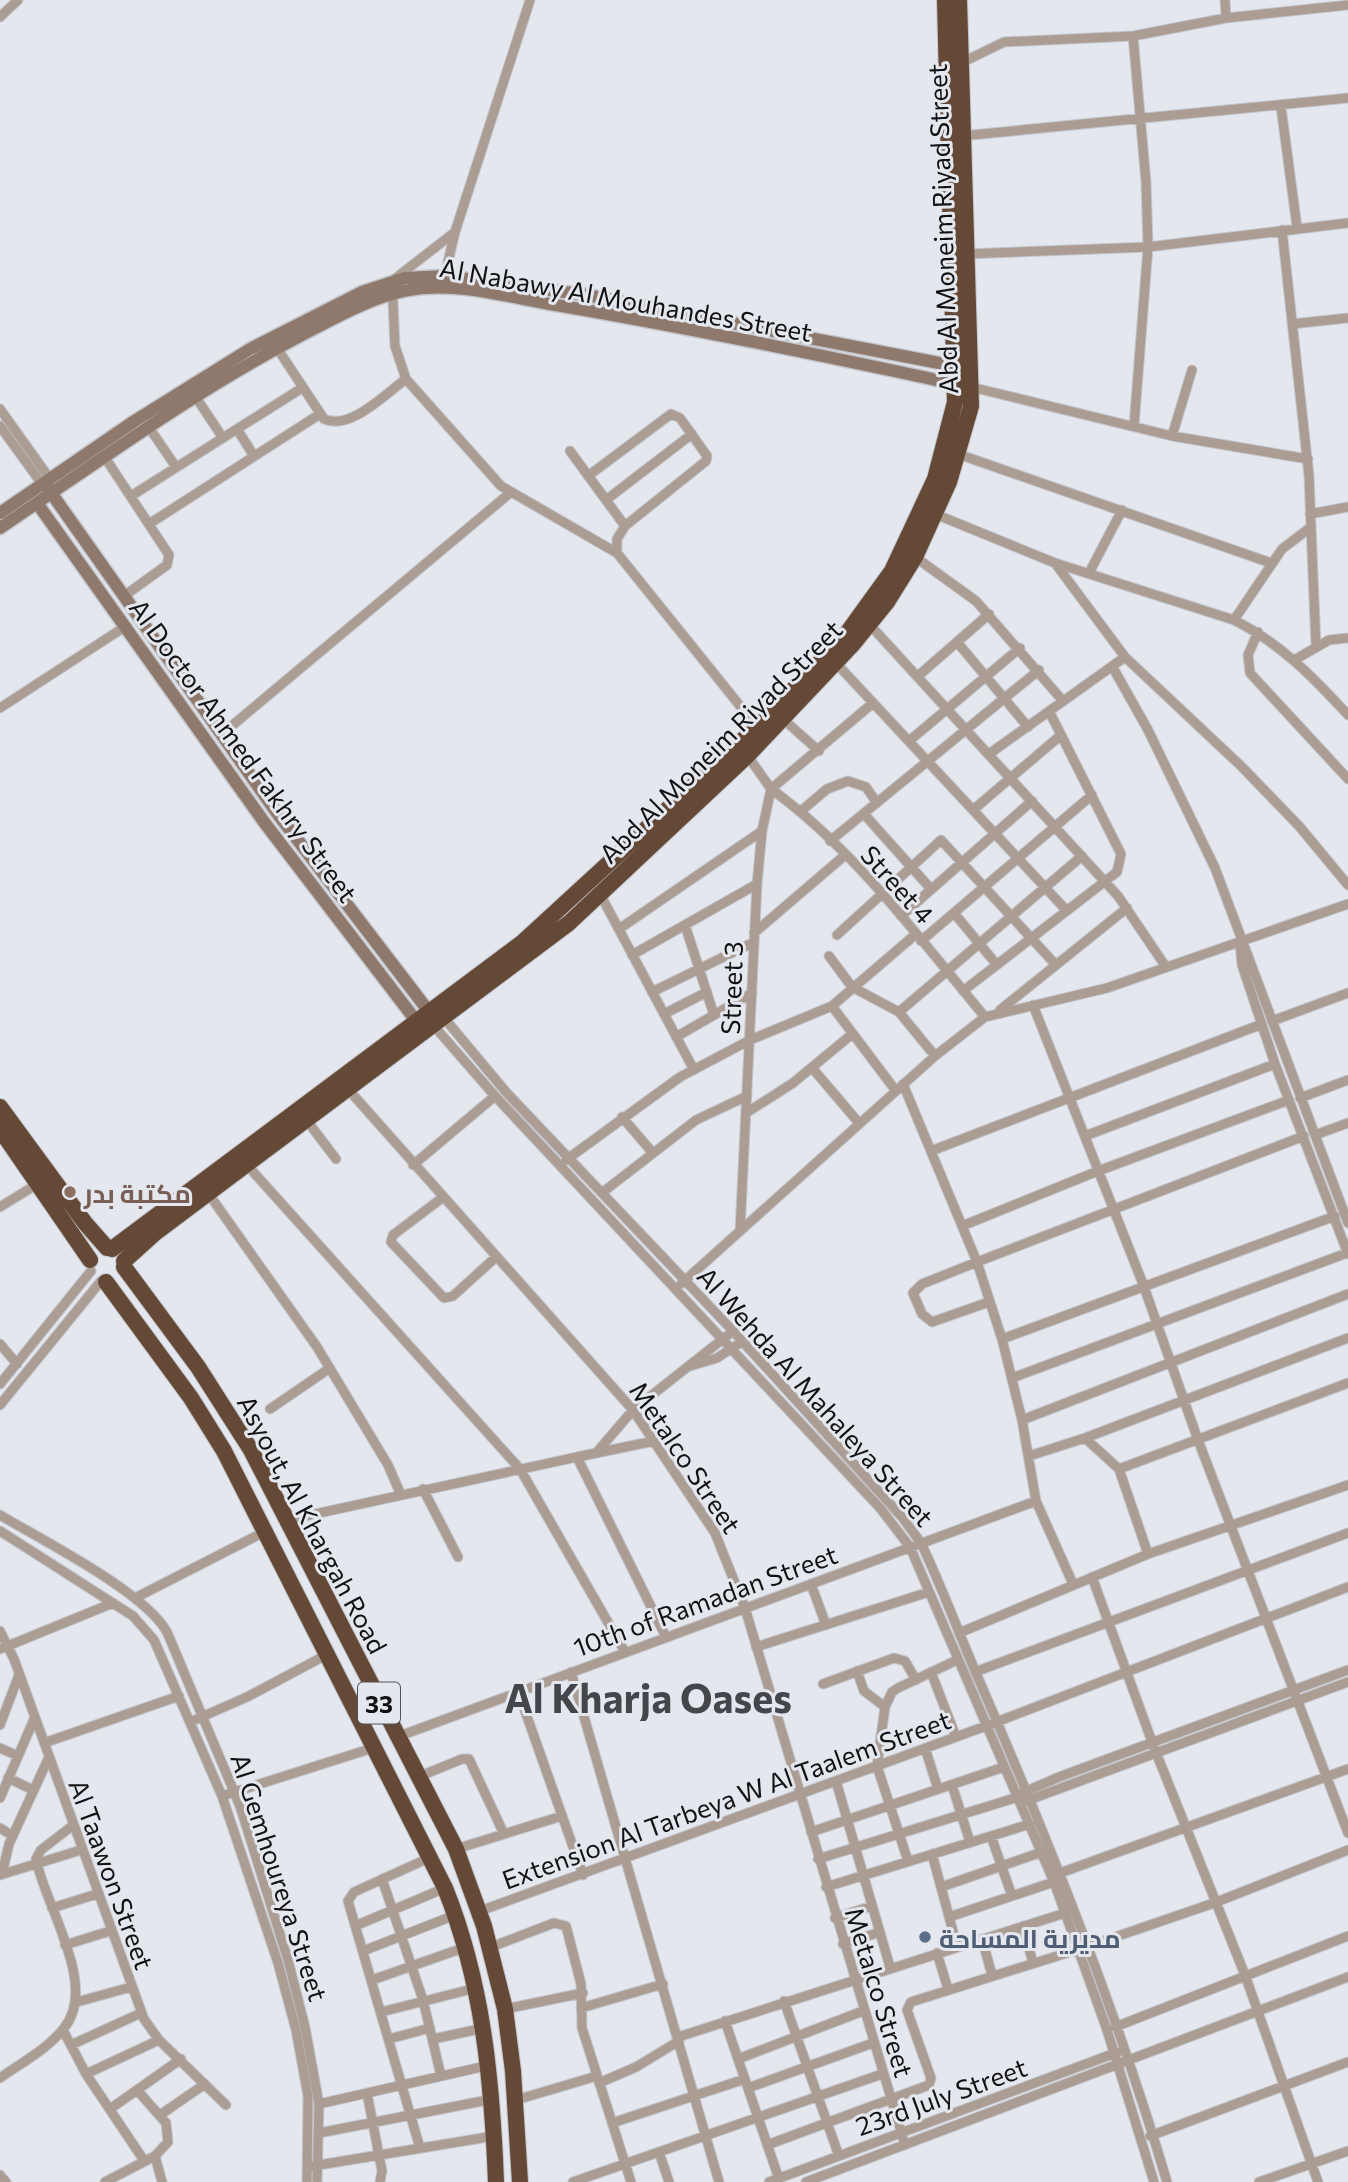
<svg xmlns="http://www.w3.org/2000/svg" width="1348" height="2182" font-family="Commissioner,Cairo,sans-serif">
	<rect width="100%" height="100%" fill="#e5e7ee"/>
	<g fill="none" stroke-linecap="round" stroke-linejoin="round">
		<g stroke="#c3c5cb" stroke-width="11">
			<path id="street" d="M1225,0L1226,18
				M0,17L18,0
				M1133,36L1146,182L1148,247L1134,426
				M961,63L1004,42L1133,36L1226,18L1348,5
				M1281,107L1297,227
				M961,136L1348,98
				M455,232L392,281L395,346L406,379L501,486L617,553L757,727
				M966,254L1148,247L1348,223
				M444,279L455,232L530,0
				M1292,324L1348,318
				M277,348L324,419C350,431 385,394 406,379
				M971,387L1172,436L1308,459
				M195,396L223,438
				M0,409L50,479
				M0,426L42,484
				M148,426L176,467
				M237,429L254,456
				M1172,436L1192,370
				M570,451L625,526
				M958,454L1271,563
				M104,456L169,555L167,565L124,596
				M588,476L671,414L680,418L707,456L706,461L625,526L617,539V553
				M131,496L302,388
				M606,500L692,434
				M935,514L1055,563L1234,620C1280,643 1313,677 1348,715
				M1310,514L1348,507
				M149,524L320,414
				M1311,527L1316,646
				M915,557L976,601L1063,701
				M1055,563L1125,657L1241,766L1299,826L1348,885
				M1089,573L1122,510
				M1234,620L1282,549L1311,527L1309,476L1282,230
				M870,625L1118,896L1166,967
				M1258,632L1248,655L1250,673L1348,779
				M957,642L1028,727
				M1296,659L1329,640L1348,638
				M836,663L1067,911
				M1112,666L1148,730L1215,868L1348,1223
				M918,676L989,614
				M873,703L771,789C853,848 920,939 985,1017
				M0,708L126,626
				M783,719L819,751
				M222,734L510,493
				M909,741L1020,648
				M989,754L1125,657
				M973,810L1061,735
				M801,811L827,789L848,781L866,787L877,803
				M864,814L931,889
				M830,841L1039,670
				M600,894L694,1070
				M954,913L997,965
				M901,916L1032,801
				M685,925L714,1015
				M619,929L762,831
				M754,933L844,856
				M837,935L941,840L1056,965
				M921,941L1092,795
				M1240,943L1242,965L1275,1064L1348,1254
				M632,955L757,884
				M829,956L852,987L899,1012L935,1056
				M963,991L1117,872L1121,854L1049,711
				M652,992L754,942
				M1033,1005L1143,1284L1198,1440L1348,1833
				M832,1006L896,1091
				M1000,1010L1127,908
				M899,1012L1082,856
				M664,1014L707,992
				M445,1019L506,1092L733,1331L902,1517L921,1543C942,1587 959,1634 979,1680C1050,1844 1116,2009 1167,2182
				M1272,1021L1348,993
				M434,1026L495,1096L880,1508L910,1547L1054,1882L1107,2030L1154,2182
				M676,1037L752,993
				M813,1069L859,1123
				M903,1084L977,1262L1002,1339L1022,1420L1036,1501L1073,1584
				M347,1088L633,1410L715,1533L745,1608L905,2145
				M1300,1098L1348,1080
				M746,1113L793,1083L851,1035
				M622,1117L652,1152
				M308,1122L336,1159
				M1315,1135L1348,1123
				M1085,1136L1275,1064
				M931,1151L1262,1024
				M566,1160L680,1077L750,1040L832,1006L916,934
				M247,1165L520,1469L625,1652
				M413,1165L495,1096
				M603,1192L696,1120L747,1096
				M208,1193L317,1347L388,1465L401,1495
				M442,1198L393,1235L391,1242L444,1298L453,1296L496,1257
				M0,1207L39,1183
				M962,1226L1098,1171L1289,1100
				M740,1231L757,884L762,831L771,789L745,752
				M681,1284L935,1056L985,1017L1107,988L1348,904
				M989,1302L932,1322L922,1314L913,1293L922,1284L977,1262L1304,1136
				M1002,1339L1335,1216
				M0,1344L17,1364
				M690,1366L717,1358L743,1341
				M1012,1378L1347,1253
				M0,1384L91,1271
				M0,1405L101,1281
				M270,1409L330,1368
				M1022,1420L1348,1294
				M1085,1438L1348,1338
				M654,1441L577,1457L666,1637
				M597,1452L633,1410L733,1331
				M1029,1456L1085,1438L1119,1469L1348,1383
				M1119,1469L1148,1554
				M423,1489L458,1557
				M0,1515C42,1540 145,1592 167,1632L240,1806L288,1960L305,2027L319,2104L317,2182
				M287,1520L577,1457
				M0,1531L133,1616L154,1640L222,1796L278,1963L296,2030L308,2096L307,2182
				M1092,1577L1155,1750L1245,1975L1318,2182
				M811,1584L826,1625
				M135,1598L266,1531
				M0,1631L14,1659L144,2019L159,2040L226,2105
				M959,1633L1148,1554L1348,1485
				M756,1647L929,1592
				M0,1649L113,1603
				M857,1671L864,1691L885,1707
				M571,1672L719,2182
				M931,1672L956,1737
				M975,1672L1348,1533
				M823,1684L894,1658L905,1661L916,1680
				M518,1691L583,1875
				M190,1722L247,1697L328,1654
				M0,1725L19,1675
				M397,1737L1036,1501
				M44,1743L179,1696
				M0,1748L18,1756
				M925,1748L938,1789
				M418,1777L462,1759H469L504,1834
				M8,1778L33,1790
				M836,1781L890,1967
				M952,1785L970,1842
				M1022,1793L1059,1777L1348,1670
				M222,1796L376,1747
				M0,1798L35,1717
				M1026,1801L1348,1682
				M0,1828L13,1836
				M811,1832L1004,1767
				M991,1836L1012,1896
				M456,1849L562,1816
				M932,1854L957,1946
				M818,1859L1018,1797
				M908,1861L877,1766L885,1707L892,1692L898,1688L957,1660
				M1060,1873L1348,1769
				M2,1874L9,1844L49,1757
				M0,1875L81,1850
				M382,1879L423,2000L441,2076
				M826,1887L1030,1824
				M941,1887L1042,1852
				M52,1908L97,1894
				M480,1911L986,1726L1348,1587
				M949,1917L1054,1882
				M835,1918L872,1906
				M355,1926L445,1888
				M1023,1926L1033,1963
				M982,1939L992,1975
				M843,1944L880,1932
				M65,1945L110,1931
				M491,1947L554,1923L566,1926L581,1984L582,2028L631,2182
				M363,1951L455,1915
				M937,1953L948,1989
				M372,1980L466,1947
				M784,2001L839,2156
				M77,2002L131,1987
				M581,2008L663,1984
				M505,2009L583,1993
				M381,2012L476,1988
				M725,2021L779,2179
				M1115,2027L1348,1936
				M63,2030L86,2074L143,2159
				M678,2037L1065,1913
				M389,2039L430,2028
				M433,2039L484,2028
				M71,2045L141,2013
				M738,2059L863,2011
				M86,2074L159,2040
				M0,2078C21,2063 48,2049 64,2028C99,1986 45,1906 36,1859L41,1850L72,1826
				M599,2083L636,2067L679,2041
				M748,2088L873,2043
				M367,2093L382,2171L380,2182
				M516,2100L597,2076
				M319,2104L490,2065
				M110,2109L181,2059
				M160,2115L205,2084
				M612,2123L745,2079
				M319,2133L493,2099
				M1150,2136L1348,2062
				M767,2145L929,2085L931,2078L907,2010L911,2002L1089,1946L1214,1903L1348,1850
				M420,2148L348,1901L354,1892L431,1857
				M659,2152L669,2182
				M155,2156L162,2182
				M313,2166L494,2136
				M0,2175L6,2182
				M105,2182L155,2156L168,2142L166,2123L137,2090
				M573,2182L882,2074
				M769,2182L1118,2052
				M806,2182L1348,1977
				M1259,2182L1348,2151"/>
		</g>
		<g stroke="#c3c5cb" stroke-width="15">
			<path id="secondary" d="M47,487L277,813L430,1013
				M37,503L264,822L417,1022
				M0,513L136,420L250,349L362,292L405,278L445,276L587,295L960,367
				M0,528C98,462 193,392 298,337C331,320 367,299 404,291C453,280 508,297 556,305C691,328 826,356 960,385"/>
		</g>
		<g stroke="#c3c5cb" stroke-width="18">
			<path id="highway" d="M0,1107L85,1223L107,1248
				M0,1129L90,1260
				M112,1249L523,942L757,727L845,636L892,571L935,479L955,402L945,0
				M124,1261L155,1233L569,923L747,756L853,644L887,602L915,557L949,482L971,406L959,0
				M124,1267L198,1367L251,1450L456,1849L484,1926L505,2009L513,2071L520,2182
				M106,1282L191,1398L224,1451L445,1888C483,1983 492,2080 496,2182"/>
		</g>
		<use href="#street" stroke="#ab9d94" stroke-width="9"/>
		<use href="#secondary" stroke="#8e796c" stroke-width="12"/>
		<use href="#highway" stroke="#654937" stroke-width="16"/>
	</g>
	<circle fill="#8d6e63" stroke="#e5e7ee" stroke-width="2.5" cx="70" cy="1192" r="7"/>
	<circle fill="#5c6f8a" stroke="#e5e7ee" stroke-width="2.5" cx="925" cy="1937" r="7"/>
	<g text-anchor="middle" dominant-baseline="central" stroke-width="6" stroke-linejoin="round" paint-order="stroke">
		<rect fill="#e5e7ee" stroke="#515256" stroke-width="2" x="358" y="1682.5" width="42" height="41" rx="5"/>
		<g font-size="24" font-weight="bold" fill="#121215">
			<text x="379" y="1703">33</text>
		</g>
		<g font-size="26" fill="#121215" stroke="#e5e7ee">
			<text transform="translate(942 229) rotate(-92)">Abd Al Moneim Riyad Street</text>
			<text transform="translate(626 299) rotate(10)">Al Nabawy Al Mouhandes Street</text>
			<text transform="translate(720 741) rotate(-45)">Abd Al Moneim Riyad Street</text>
			<text transform="translate(244 750) rotate(54)">Al Doctor Ahmed Fakhry Street</text>
			<text transform="translate(898 884) rotate(48)">Street 4</text>
			<text transform="translate(731 988) rotate(-88)">Street 3</text>
			<text transform="translate(816 1396) rotate(48)">Al Wehda Al Mahaleya Street</text>
			<text transform="translate(686 1457) rotate(56)">Metalco Street</text>
			<text transform="translate(313 1524) rotate(62)">Asyout, Al Khargah Road</text>
			<text transform="translate(705 1600) rotate(-20)">10th of Ramadan Street</text>
			<text transform="translate(726 1799) rotate(-20)">Extension Al Tarbeya W Al Taalem Street</text>
			<text transform="translate(112 1874) rotate(70)">Al Taawon Street</text>
			<text transform="translate(280 1877) rotate(72)">Al Gemhoureya Street</text>
			<text transform="translate(880 1992) rotate(73)">Metalco Street</text>
			<text transform="translate(941 2096) rotate(-20)">23rd July Street</text>
		</g>
		<g font-size="26" font-weight="bold" fill="#785e54" stroke="#e5e7ee" text-anchor="start">
			<text x="84" y="1192">مكتبة بدر</text>
		</g>
		<g font-size="26" font-weight="bold" fill="#4e5e75" stroke="#e5e7ee" text-anchor="start">
			<text x="939" y="1937">مديرية المساحة</text>
		</g>
		<g font-size="40" font-weight="bold" fill="#45464c" stroke="#e5e7ee">
			<text x="648" y="1696">Al Kharja Oases</text>
		</g>
	</g>
</svg>
